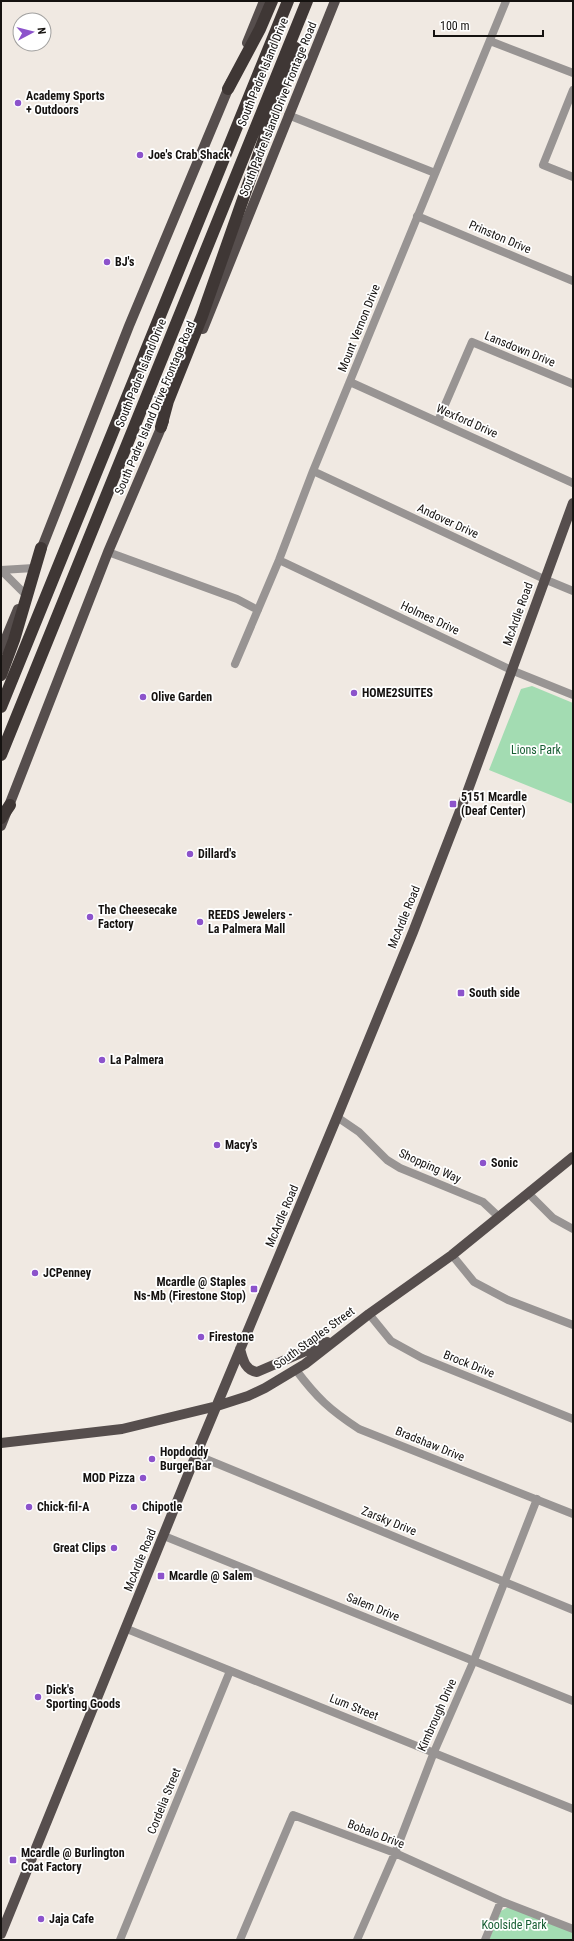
<svg xmlns="http://www.w3.org/2000/svg" width="574" height="1941" font-family="'Roboto Condensed',sans-serif">
	<rect width="100%" height="100%" fill="#f0e9e2"/>
	<path fill="#a3dcb2" d="M532,686L573,703V804L489,770L521,689Z
		M508,1907L573,1932V1940H489L501,1911Z"/>
	<g fill="none" stroke-linecap="round" stroke-linejoin="round">
		<path stroke="#989493" stroke-width="8" d="M490,41L573,73
			M573,90L543,165L573,177
			M288,115L435,173
			M417,216L573,281
			M350,382L573,483
			M438,421L472,342L573,384
			M313,471L544,579L573,591
			M108,552L237,599L258,610
			M279,560L511,670L573,695
			M1,570L25,594
			M1,570L34,568
			M235,664L279,560L313,471L506,1
			M337,1117L359,1132L387,1160L400,1168L483,1202L499,1217
			M528,1193L553,1218L573,1229
			M452,1255L474,1282L508,1300L573,1325
			M369,1314L391,1341L422,1358L573,1419
			M296,1370C317,1398 330,1410 359,1429L573,1514
			M196,1455L573,1610
			M164,1536L573,1701
			M127,1629L573,1809
			M120,1940L230,1671
			M240,1940L293,1815L395,1853L501,1901L573,1929
			M357,1940L395,1853L434,1752L474,1660L537,1499
			M485,1940L501,1901"/>
		<path stroke="#564e4d" stroke-width="10" d="M247,43L264,1
			M203,329L335,1
			M39,555L129,326L231,82
			M1,650L18,609
			M1,826L108,552L164,421
			M240,1349C243,1360 245,1370 257,1372L327,1342
			M1,1443L122,1429L217,1406L248,1396L265,1388L305,1364L369,1314L452,1255L573,1157
			M1,1934L196,1455L337,1117L413,932L468,790L573,503"/>
		<path stroke="#3f3735" stroke-width="12" d="M228,89L260,29L272,1
			M161,427L168,401L202,316L296,48
			M1,675L14,640L41,548
			M1,707L288,1
			M1,755L307,1
			M1,818L10,805"/>
	</g>
	<g fill="#8c53cb" stroke="#fff" stroke-width="1.5">
		<circle cx="18" cy="103" r="4"/>
		<circle cx="140" cy="155" r="4"/>
		<circle cx="107" cy="262" r="4"/>
		<circle cx="354" cy="693" r="4"/>
		<circle cx="143" cy="697" r="4"/>
		<rect x="449" y="800" width="8" height="8" rx="2"/>
		<circle cx="190" cy="854" r="4"/>
		<circle cx="90" cy="917" r="4"/>
		<circle cx="200" cy="922" r="4"/>
		<rect x="457" y="989" width="8" height="8" rx="2"/>
		<circle cx="102" cy="1060" r="4"/>
		<circle cx="217" cy="1145" r="4"/>
		<circle cx="483" cy="1163" r="4"/>
		<circle cx="35" cy="1273" r="4"/>
		<rect x="250" y="1285" width="8" height="8" rx="2"/>
		<circle cx="201" cy="1337" r="4"/>
		<circle cx="152" cy="1459" r="4"/>
		<circle cx="143" cy="1478" r="4"/>
		<circle cx="29" cy="1507" r="4"/>
		<circle cx="134" cy="1507" r="4"/>
		<circle cx="114" cy="1548" r="4"/>
		<rect x="157" y="1572" width="8" height="8" rx="2"/>
		<circle cx="38" cy="1697" r="4"/>
		<rect x="9" y="1856" width="8" height="8" rx="2"/>
		<circle cx="41" cy="1919" r="4"/>
	</g>
	<g text-anchor="middle" dominant-baseline="central" stroke-width="3.5" stroke-linejoin="round" paint-order="stroke">
		<g font-size="12" fill="#151210" stroke="#fff">
			<text transform="translate(263 72) rotate(-68)">South Padre Island Drive</text>
			<text transform="translate(278 109) rotate(-68)">South Padre Island Drive Frontage Road</text>
			<text transform="translate(500 237) rotate(23)">Prinston Drive</text>
			<text transform="translate(359 328) rotate(-68)">Mount Vernon Drive</text>
			<text transform="translate(520 349) rotate(22)">Lansdown Drive</text>
			<text transform="translate(141 373) rotate(-68)">South Padre Island Drive</text>
			<text transform="translate(155 408) rotate(-67)">South Padre Island Drive Frontage Road</text>
			<text transform="translate(467 421) rotate(24)">Wexford Drive</text>
			<text transform="translate(448 521) rotate(25)">Andover Drive</text>
			<text transform="translate(518 614) rotate(-70)">McArdle Road</text>
			<text transform="translate(430 618) rotate(25)">Holmes Drive</text>
			<text transform="translate(404 917) rotate(-68)">McArdle Road</text>
			<text transform="translate(430 1166) rotate(24)">Shopping Way</text>
			<text transform="translate(282 1216) rotate(-67)">McArdle Road</text>
			<text transform="translate(314 1338) rotate(-36)">South Staples Street</text>
			<text transform="translate(469 1364) rotate(22)">Brock Drive</text>
			<text transform="translate(430 1444) rotate(22)">Bradshaw Drive</text>
			<text transform="translate(389 1521) rotate(22)">Zarsky Drive</text>
			<text transform="translate(140 1560) rotate(-68)">McArdle Road</text>
			<text transform="translate(373 1607) rotate(22)">Salem Drive</text>
			<text transform="translate(354 1707) rotate(22)">Lum Street</text>
			<text transform="translate(437 1715) rotate(-66)">Kimbrough Drive</text>
			<text transform="translate(164 1801) rotate(-68)">Cordelia Street</text>
			<text transform="translate(376 1834) rotate(21)">Bobalo Drive</text>
		</g>
		<g font-size="12" font-weight="bold" fill="#151210" stroke="#fff" text-anchor="start">
			<text x="26" y="96">Academy Sports<tspan x="26" dy="14">+ Outdoors</tspan></text>
			<text x="148" y="155">Joe's Crab Shack</text>
			<text x="115" y="262">BJ's</text>
			<text x="362" y="693">HOME2SUITES</text>
			<text x="151" y="697">Olive Garden</text>
			<text x="461" y="797">5151 Mcardle<tspan x="461" dy="14">(Deaf Center)</tspan></text>
			<text x="198" y="854">Dillard's</text>
			<text x="98" y="910">The Cheesecake<tspan x="98" dy="14">Factory</tspan></text>
			<text x="208" y="915">REEDS Jewelers -<tspan x="208" dy="14">La Palmera Mall</tspan></text>
			<text x="469" y="993">South side</text>
			<text x="110" y="1060">La Palmera</text>
			<text x="225" y="1145">Macy's</text>
			<text x="491" y="1163">Sonic</text>
			<text x="43" y="1273">JCPenney</text>
			<text x="246" y="1282" text-anchor="end">Mcardle @ Staples<tspan x="246" dy="14">Ns-Mb (Firestone Stop)</tspan></text>
			<text x="209" y="1337">Firestone</text>
			<text x="160" y="1452">Hopdoddy<tspan x="160" dy="14">Burger Bar</tspan></text>
			<text x="135" y="1478" text-anchor="end">MOD Pizza</text>
			<text x="37" y="1507">Chick-fil-A</text>
			<text x="142" y="1507">Chipotle</text>
			<text x="106" y="1548" text-anchor="end">Great Clips</text>
			<text x="169" y="1576">Mcardle @ Salem</text>
			<text x="46" y="1690">Dick's<tspan x="46" dy="14">Sporting Goods</tspan></text>
			<text x="21" y="1853">Mcardle @ Burlington<tspan x="21" dy="14">Coat Factory</tspan></text>
			<text x="49" y="1919">Jaja Cafe</text>
		</g>
		<g font-size="12" fill="#175e33" stroke="#fff">
			<text x="536" y="750">Lions Park</text>
			<text x="514" y="1925">Koolside Park</text>
		</g>
	</g>
	<rect width="574" height="1941" fill="none" stroke="#151210" stroke-width="4"/>
	<g transform="translate(32 32) rotate(83)"><circle r="19" fill="#ffffff" stroke="#a1a09f"/>
	<path d="M0-3L7 15L0 10L-7 15Z" fill="#8c53cb"/>
	<text y="-6" font-size="11" font-weight="bold" text-anchor="middle" fill="#151210">N</text>
	</g>
	<path d="M434 30v6h109v-6" fill="none" stroke="#151210" stroke-width="2"/>
	<text x="440" y="30" font-size="12" fill="#151210" stroke="#ffffff" stroke-width="3" paint-order="stroke">100 m</text>
</svg>
